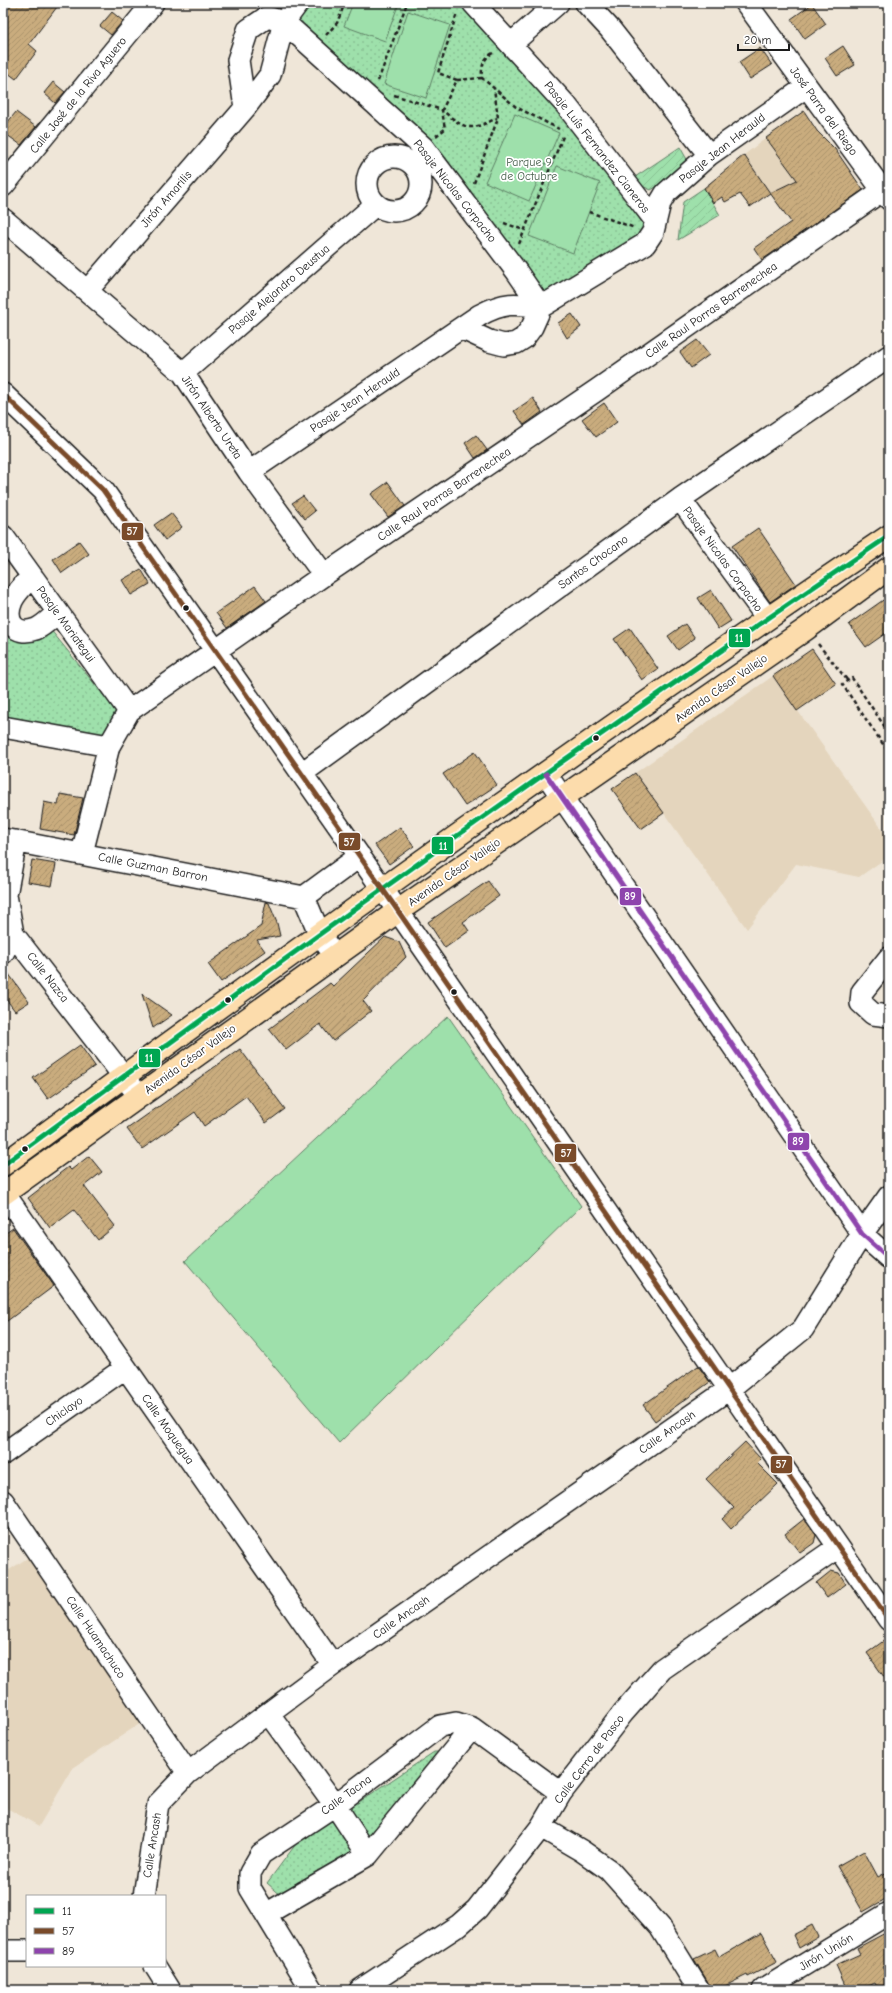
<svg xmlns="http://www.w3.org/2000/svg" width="892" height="1993" font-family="'Comic Neue',sans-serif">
	<defs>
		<pattern id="park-dots" width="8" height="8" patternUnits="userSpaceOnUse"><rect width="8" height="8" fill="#9ee0ab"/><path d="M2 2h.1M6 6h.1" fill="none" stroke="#88c093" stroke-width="1.8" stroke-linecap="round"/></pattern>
		<pattern id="garden-furrows" width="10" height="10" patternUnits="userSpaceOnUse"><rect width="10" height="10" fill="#9ee0ab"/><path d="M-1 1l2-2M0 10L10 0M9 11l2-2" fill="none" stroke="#88c093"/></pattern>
		<pattern id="building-hatch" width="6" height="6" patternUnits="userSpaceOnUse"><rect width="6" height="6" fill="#c9ac7e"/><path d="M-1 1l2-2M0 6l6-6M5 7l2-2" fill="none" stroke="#ac936c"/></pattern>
	</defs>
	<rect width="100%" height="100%" fill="#efe6d8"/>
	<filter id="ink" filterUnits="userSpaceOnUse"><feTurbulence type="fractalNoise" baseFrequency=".025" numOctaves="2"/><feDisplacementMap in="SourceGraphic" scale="8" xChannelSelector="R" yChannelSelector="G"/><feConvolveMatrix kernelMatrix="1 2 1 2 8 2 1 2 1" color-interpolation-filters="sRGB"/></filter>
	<g filter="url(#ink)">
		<path fill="#e4d5bd" d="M766,138L797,180L770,193L744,155Z
			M773,676L889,839V856L859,877L796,864L747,929L635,773Z
			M29,1557L141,1723L73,1768L39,1826L3,1806V1574Z"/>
		<path fill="url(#park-dots)" stroke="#5d7e64" d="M307,3H465L577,128L647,230L545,297L455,176L293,20Z
			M50,629L118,713L99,741L3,721V634C21,647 32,638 50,629Z
			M434,1752H442L370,1840L347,1810Z
			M336,1817L358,1849L283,1897L267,1883L296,1844Z"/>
		<path fill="url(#garden-furrows)" stroke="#5d7e64" d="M680,147L689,163L687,168L651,190L640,185L635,177Z
			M704,188L720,215L678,240L683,202Z"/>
		<path fill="#9ee0ab" stroke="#5d7e64" d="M353,3H399L385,41L344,26Z
			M408,11L450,25L426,98L384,84Z
			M515,114L559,133L529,201L485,182Z
			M557,166L600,183L573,253L529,236Z
			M448,1016L581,1206L339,1443L185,1261Z"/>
		<path fill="url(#building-hatch)" stroke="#1c1c1c" d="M3,3H60L29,44L37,51L16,79L3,69Z
			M812,4L826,24L805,39L791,19Z
			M112,12L123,21L111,35L100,26Z
			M843,46L855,65L837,76L825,58Z
			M760,48L772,65L750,79L739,62Z
			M53,82L65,92L55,103L44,93Z
			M804,111L817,131L835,149L863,190L762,260L754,248L791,222L770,193L797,180L766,138Z
			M16,112L36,127L21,145L3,132V128Z
			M744,155L770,193L750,207L740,194L725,202L722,197L713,203L704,188Z
			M572,314L581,327L567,338L558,323Z
			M697,340L709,355L691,368L680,352Z
			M533,398L542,412L524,425L514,411Z
			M604,403L617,422L596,437L582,419Z
			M476,435L487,450L475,458L465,443Z
			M388,482L405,506L388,517L371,494Z
			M303,496L315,511L305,519L292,503Z
			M171,513L182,527L165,540L154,525Z
			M758,528L796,584L770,602L732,546Z
			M79,541L89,554L62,573L53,559Z
			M141,569L150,584L131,595L122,580Z
			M255,586L266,601L227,628L216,613Z
			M711,590L731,621L718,629L698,598Z
			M889,596V631L866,647L849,624Z
			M685,624L695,638L678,650L668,636Z
			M630,628L658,669L642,680L614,639Z
			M812,649L836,684L797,711L773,676Z
			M475,752L497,785L465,806L443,774Z
			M635,773L664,813L641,829L612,789Z
			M60,794L83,798L74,835L40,829L44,802L58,805Z
			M400,827L414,846L389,864L375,845Z
			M32,860L56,864L52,886L28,882Z
			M488,881L499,896L463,922L469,931L445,948L428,922Z
			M266,902L269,903L277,923L280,936L257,940L265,951L221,982L208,964L261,926Z
			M385,937L399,942L406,957L363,1001L371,1011L333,1041L320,1024L286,1050L269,1029L330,983L333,986Z
			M3,966L29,1002L15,1011L3,995Z
			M142,994L172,1015L153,1028Z
			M80,1045L95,1066L48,1099L33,1078Z
			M240,1049L285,1109L266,1123L246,1096L204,1126L195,1112L142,1149L127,1129Z
			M89,1156L102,1172L84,1186L115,1226L98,1240L74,1210L50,1228L28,1198L68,1167L71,1170Z
			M13,1228L54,1286L3,1324V1235Z
			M698,1366L710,1382L655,1421L643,1405Z
			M745,1442L761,1459L757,1463L778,1484L731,1529L722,1519L734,1508L706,1479Z
			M804,1519L816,1535L814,1543L800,1553L785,1534Z
			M831,1571L839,1573L846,1584L827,1598L816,1583Z
			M889,1637V1684L867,1653Z
			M864,1851L878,1877L889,1871V1897L863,1912L837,1866Z
			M812,1925L818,1937L799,1948L793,1935Z
			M889,1931V1963L882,1967L889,1979V1983L878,1989L875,1983L860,1990H847L836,1965L860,1954L857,1948Z
			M761,1933L777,1962L748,1977L747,1975L717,1990H711L709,1984L694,1959L715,1949L719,1957Z"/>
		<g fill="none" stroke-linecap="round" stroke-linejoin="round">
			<g stroke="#1c1c1c" stroke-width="24">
				<path id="minor" d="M473,3L566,105L655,220
					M586,3L610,29L709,155
					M746,3L889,199
					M511,44L558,3
					M245,108L238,60L248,30L267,17L284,22L423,147L517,272L541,307
					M367 184a27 27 0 1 1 54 0a27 27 0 1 1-54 0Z
					M3,186L153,3
					M3,219L183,373L249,472L324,575
					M87,291L245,108L270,75L284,22L298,3
					M461,328L489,341L504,345L516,343L524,338L532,327L541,307L645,244L653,232L660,203L666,193L709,155L806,87
					M183,373L375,205
					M3,394L103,490L398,911L889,1620
					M249,472L480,315C504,302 515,303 541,307
					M680,499L767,618
					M3,536L129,711
					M32,576C25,584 16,592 12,601C4,620 14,637 36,629C44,626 51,618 58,612
					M3,727L109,746
					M302,773L680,499L889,356
					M546,774L862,1234L889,1258
					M3,839L304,897
					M16,841L6,895L13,934L139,1096
					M82,853L109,746L129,711L324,575L597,390L883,190
					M304,897L360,856
					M304,897L320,935L335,956
					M3,953L13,934
					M889,958L862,992L861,1003L873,1014L889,1016
					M4,1193L333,1665
					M3,1454L125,1368
					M3,1501L188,1773
					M269,1714L335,1805L368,1855
					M541,1827L582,1851L609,1870L660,1927L699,1990
					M144,1896L158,1804L188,1773L333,1665L729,1389L803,1329L862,1234L889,1196
					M266,1914L368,1855L472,1728
					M3,1951H27
					M155,1966L170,1990
					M312,1990L250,1888V1873L261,1854L335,1805L440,1726L456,1723L472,1728L561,1793
					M360,1990L459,1925L477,1909L541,1827L561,1793L623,1713L662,1669L838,1547
					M763,1990L889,1913"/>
			</g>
			<g stroke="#1c1c1c" stroke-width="25">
				<path id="major" d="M3,1165C295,950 589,738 889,536
					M3,1194L398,911L806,629L889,568"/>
			</g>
			<path stroke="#1c1c1c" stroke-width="2.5" stroke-dasharray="4 3" stroke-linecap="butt" d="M326,35L337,23L345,3
				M493,53C483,58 481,68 482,78L516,107L559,129
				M482,78L457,80L442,110C466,130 469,132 497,118
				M457,80L438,73L457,13
				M378,81L407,3
				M394,95L442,110L445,129L436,136
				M474,183L498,118L494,88
				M589,212L635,228
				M504,223L524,230
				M519,244L564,134
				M818,644L848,681
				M889,733L852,678L842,684L889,753"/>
			<use href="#minor" stroke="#fff" stroke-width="21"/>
			<use href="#major" stroke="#fcdcac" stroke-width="22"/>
			<g stroke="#fff" stroke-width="8">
				<path id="bus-1" d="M3,1165C295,950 589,738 889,536"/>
			</g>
			<g stroke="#fff" stroke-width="8">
				<path id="bus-2" d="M3,394L103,490L398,911L889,1620"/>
			</g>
			<g stroke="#fff" stroke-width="8">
				<path id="bus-3" d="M546,774L862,1234L889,1258"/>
			</g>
			<use href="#bus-1" stroke="#00a651" stroke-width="5"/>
			<use href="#bus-2" stroke="#7a4b2a" stroke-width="5"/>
			<use href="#bus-3" stroke="#8e44ad" stroke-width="5"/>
		</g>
	</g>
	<g fill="#1c1c1c" stroke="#fff" stroke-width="1.5">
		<circle cx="186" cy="608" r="3.5"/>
		<circle cx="596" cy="738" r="3.5"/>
		<circle cx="454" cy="992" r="3.5"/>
		<circle cx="228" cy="1000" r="3.5"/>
		<circle cx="25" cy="1149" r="3.5"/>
	</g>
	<g text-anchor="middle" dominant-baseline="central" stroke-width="3.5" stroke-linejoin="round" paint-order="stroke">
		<g font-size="12" fill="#1c1c1c" stroke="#fff">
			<text transform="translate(78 95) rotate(-51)">Calle José de la Riva Aguero</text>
			<text transform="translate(824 111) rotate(54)">José Parra del Riego</text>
			<text transform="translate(597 147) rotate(52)">Pasaje Luís Fernandez Cianeros</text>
			<text transform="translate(722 148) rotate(-38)">Pasaje Jean Herauld</text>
			<text transform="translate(455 191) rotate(52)">Pasaje Nicolas Corpacho</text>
			<text transform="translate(166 199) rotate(-49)">Jirón Amarilis</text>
			<text transform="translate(279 289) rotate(-41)">Pasaje Alejandro Deustua</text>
			<text transform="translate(711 310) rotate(-35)">Calle Raul Porras Barrenechea</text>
			<text transform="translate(355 400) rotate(-34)">Pasaje Jean Herauld</text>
			<text transform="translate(212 417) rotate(56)">Jirón Alberto Ureta</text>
			<text transform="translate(444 494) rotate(-34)">Calle Raul Porras Barrenechea</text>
			<text transform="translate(723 559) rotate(54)">Pasaje Nicolas Corpacho</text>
			<text transform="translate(593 562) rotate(-36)">Santos Chocano</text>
			<text transform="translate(66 624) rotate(54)">Pasaje Mariategui</text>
			<text transform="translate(721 688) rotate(-35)">Avenida César Vallejo</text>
			<text transform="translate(153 867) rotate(11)">Calle Guzman Barron</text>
			<text transform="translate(454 872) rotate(-35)">Avenida César Vallejo</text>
			<text transform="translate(48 977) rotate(52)">Calle Nazca</text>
			<text transform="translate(190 1059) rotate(-36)">Avenida César Vallejo</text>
			<text transform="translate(64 1411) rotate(-35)">Chiclayo</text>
			<text transform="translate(168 1429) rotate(55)">Calle Moquegua</text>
			<text transform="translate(667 1432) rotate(-35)">Calle Ancash</text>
			<text transform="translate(401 1617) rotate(-35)">Calle Ancash</text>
			<text transform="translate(96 1637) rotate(56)">Calle Huamachuco</text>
			<text transform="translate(589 1759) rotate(-53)">Calle Cerro de Pasco</text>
			<text transform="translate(346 1795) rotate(-36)">Calle Tacna</text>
			<text transform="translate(152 1845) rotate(-81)">Calle Ancash</text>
			<text transform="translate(826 1952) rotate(-31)">Jirón Unión</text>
		</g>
		<g font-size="12" fill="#4a614e" stroke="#fff">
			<text x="529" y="162">Parque 9<tspan x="529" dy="14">de Octubre</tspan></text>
		</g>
	</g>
	<g stroke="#fff" stroke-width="1.5">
		<rect x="121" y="522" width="23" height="19" rx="4" fill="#7a4b2a"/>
		<rect x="728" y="628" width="23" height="20" rx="4" fill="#00a651"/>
		<rect x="338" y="832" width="23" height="19" rx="4" fill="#7a4b2a"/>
		<rect x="431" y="836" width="23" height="19" rx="4" fill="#00a651"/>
		<rect x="619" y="887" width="23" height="19" rx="4" fill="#8e44ad"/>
		<rect x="138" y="1048" width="23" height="20" rx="4" fill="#00a651"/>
		<rect x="787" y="1132" width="23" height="19" rx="4" fill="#8e44ad"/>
		<rect x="554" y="1143" width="23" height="20" rx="4" fill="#7a4b2a"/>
		<rect x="770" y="1455" width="23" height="19" rx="4" fill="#7a4b2a"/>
	</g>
	<g font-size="11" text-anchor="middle" font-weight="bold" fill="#fff">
		<text x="132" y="535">57</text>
		<text x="739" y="642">11</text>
		<text x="349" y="846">57</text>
		<text x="443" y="850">11</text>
		<text x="630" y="900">89</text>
		<text x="149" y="1062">11</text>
		<text x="798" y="1145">89</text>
		<text x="566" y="1157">57</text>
		<text x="781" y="1468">57</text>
	</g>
	<rect width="892" height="1993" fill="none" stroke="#fff" stroke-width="16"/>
	<rect x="8" y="8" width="876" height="1977" fill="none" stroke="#1c1c1c" stroke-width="1.5" filter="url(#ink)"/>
	<rect x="26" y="1895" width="140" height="72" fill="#ffffff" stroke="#a4a4a4"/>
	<rect x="34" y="1908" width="20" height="6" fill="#00a651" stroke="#a4a4a4"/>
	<text x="62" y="1915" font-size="12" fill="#1c1c1c">11</text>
	<rect x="34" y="1928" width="20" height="6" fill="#7a4b2a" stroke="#a4a4a4"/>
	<text x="62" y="1935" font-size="12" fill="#1c1c1c">57</text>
	<rect x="34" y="1948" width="20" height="6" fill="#8e44ad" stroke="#a4a4a4"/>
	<text x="62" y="1955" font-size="12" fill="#1c1c1c">89</text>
	<path d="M738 44v6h51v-6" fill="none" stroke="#1c1c1c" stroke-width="2"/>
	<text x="744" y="44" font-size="12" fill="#1c1c1c" stroke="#ffffff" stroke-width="3" paint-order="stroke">20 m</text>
</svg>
